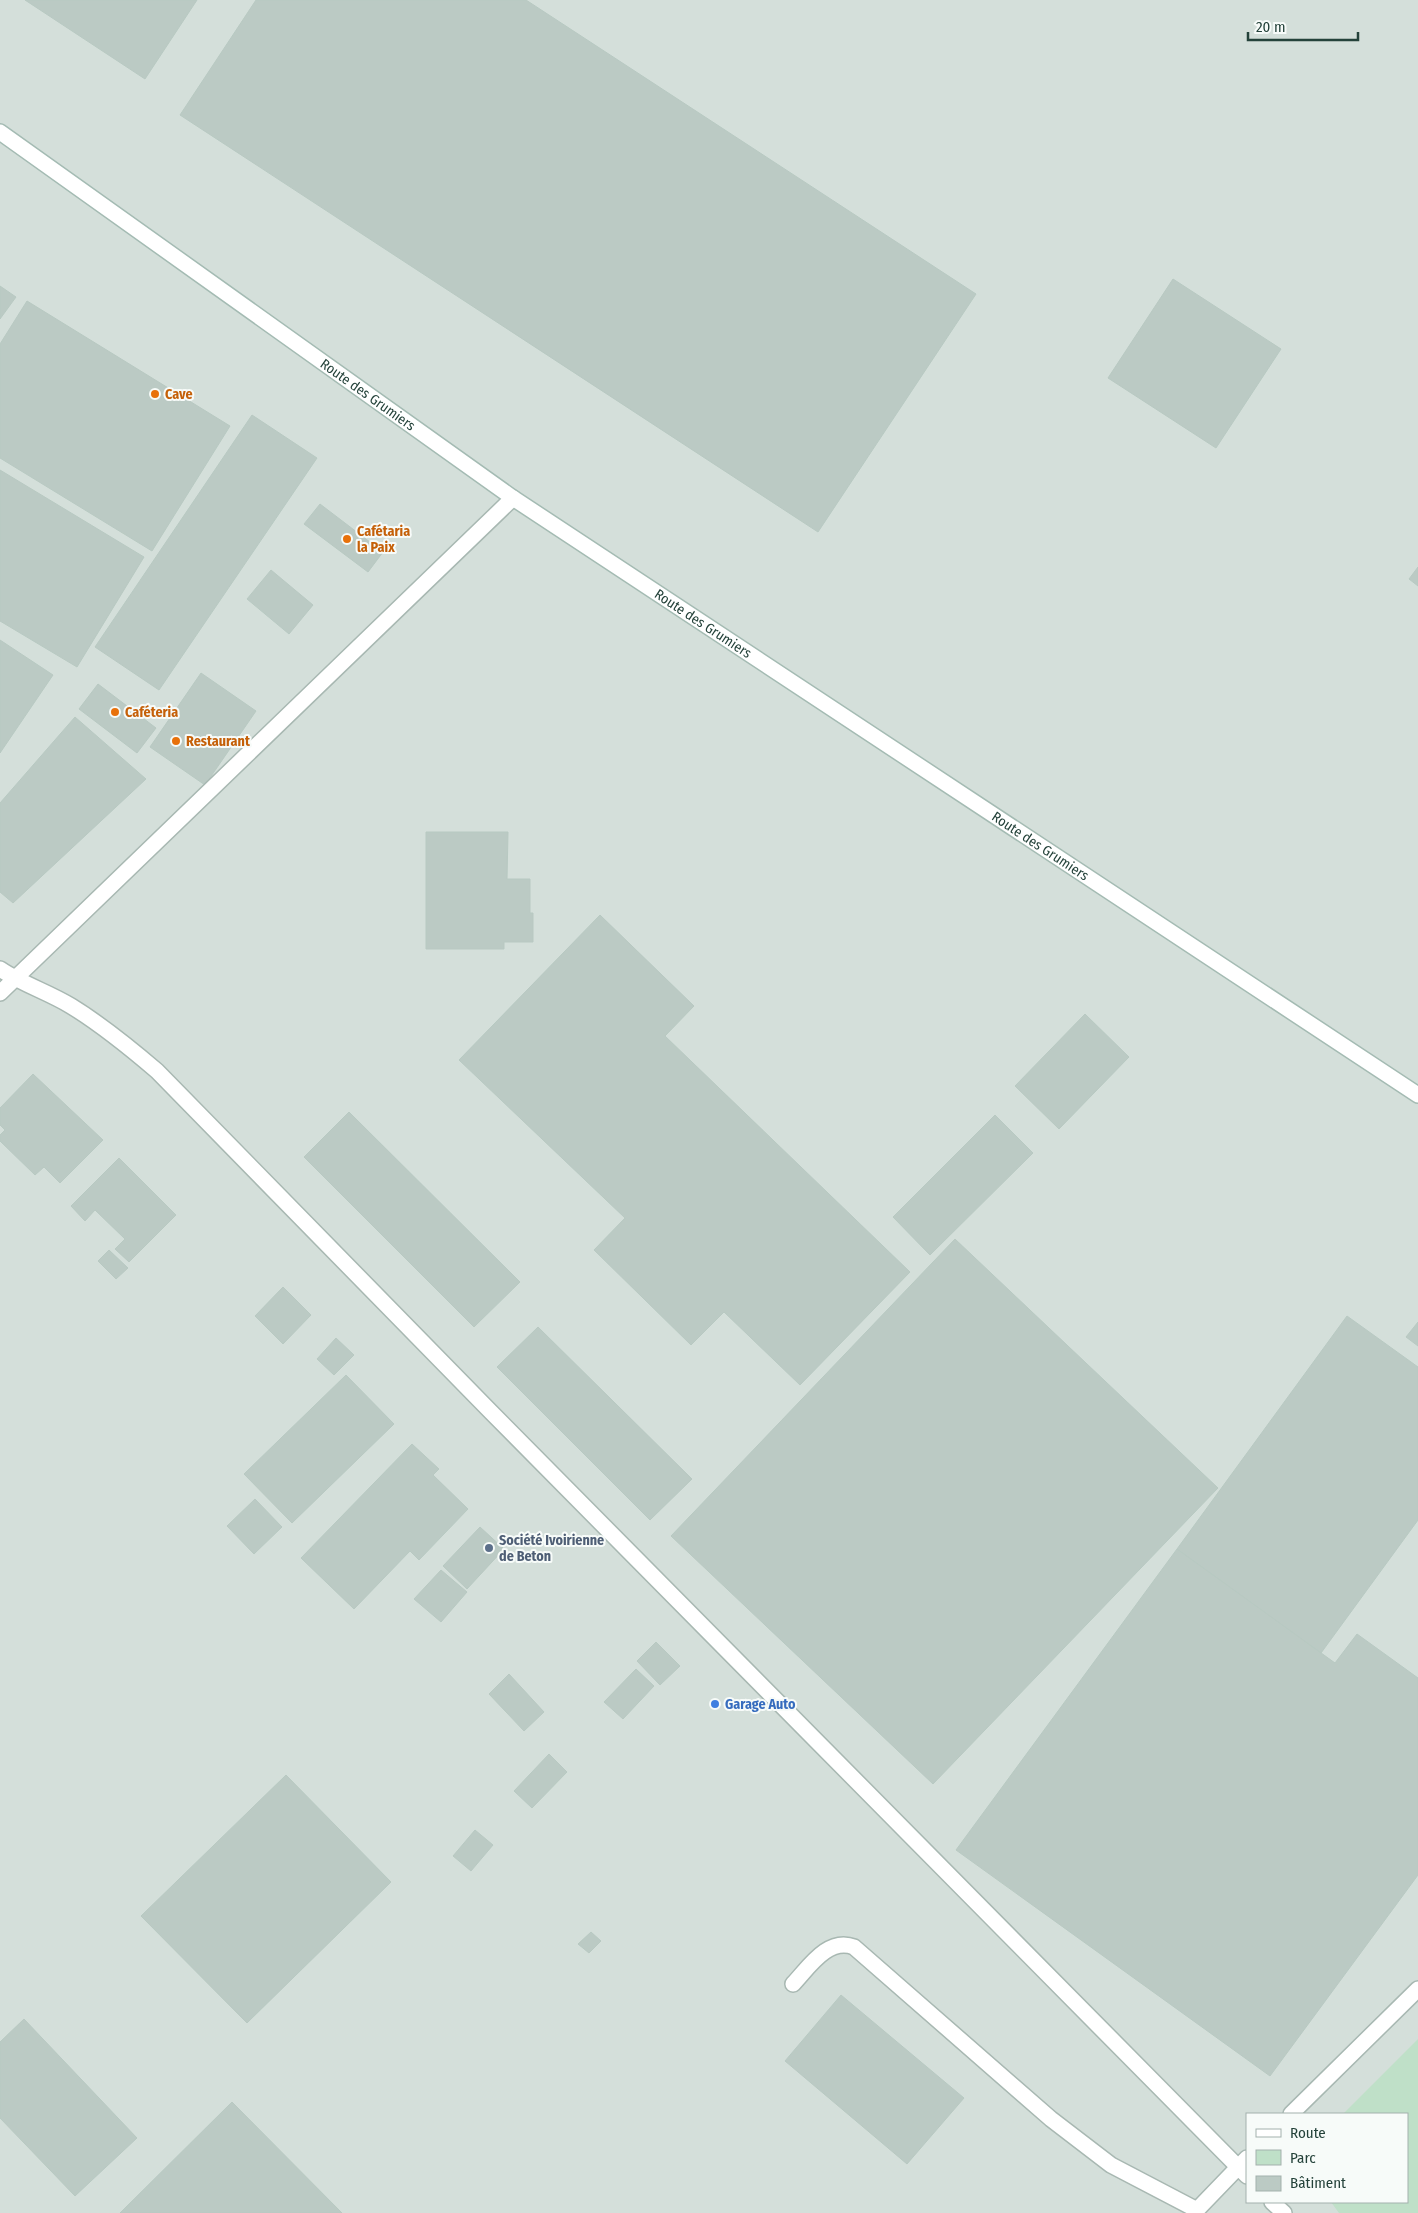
<svg xmlns="http://www.w3.org/2000/svg" width="1418" height="2213" font-family="'Fira Sans Condensed',sans-serif">
	<rect width="100%" height="100%" fill="#e6efeb"/>
	<path fill="#d4dfda" fill-rule="evenodd" d="M0,0H1418V2213H0ZM1247,2114H1407V2202H1247Z"/>
	<path fill="#bfe0c8" d="M1418,2039V2213H1339L1331,2202H1407V2114H1343Z"/>
	<path fill="#bbcac4" stroke="#b8c9c2" d="M25,0H197L145,79Z
		M256,0H526L976,294L818,532L180,115Z
		M1173,279L1281,349L1216,448L1108,378Z
		M0,286L16,297L0,319Z
		M27,301L230,426L152,551L0,458V344Z
		M252,415L317,458L159,690L95,647Z
		M0,470L144,557L77,667L0,621Z
		M320,504L383,552L368,572L304,524Z
		M1418,567V586L1409,579Z
		M271,570L313,605L289,634L247,599Z
		M0,640L53,675L0,753Z
		M201,673L256,711L205,785L150,747Z
		M98,684L156,728L137,753L79,709Z
		M75,717L146,779L13,903L0,892V803Z
		M426,832H508L507,879H530V913H533V942H504V949H426Z
		M600,915L694,1006L665,1036L910,1272L800,1385L724,1312L691,1345L594,1250L625,1218L459,1060Z
		M1085,1014L1129,1057L1059,1129L1015,1086Z
		M33,1074L103,1140L60,1183L44,1167L35,1175L0,1141V1135L5,1130L0,1125V1108Z
		M349,1112L520,1282L474,1327L304,1157Z
		M995,1115L1033,1153L930,1255L893,1217Z
		M119,1158L176,1215L129,1262L115,1249L125,1239L95,1210L85,1221L71,1206Z
		M955,1239L1218,1488L933,1784L671,1536Z
		M109,1250L128,1268L116,1279L98,1261Z
		M283,1287L311,1315L283,1344L255,1316Z
		M1347,1316L1418,1367V1520L1321,1653L1177,1549Z
		M1418,1322V1346L1406,1337Z
		M538,1327L692,1479L650,1520L497,1367Z
		M336,1338L354,1355L334,1375L317,1359Z
		M346,1375L394,1424L292,1523L244,1474Z
		M412,1444L439,1469L433,1475L468,1509L419,1560L410,1551L354,1609L301,1558Z
		M255,1499L282,1527L254,1554L227,1526Z
		M480,1527L504,1549L467,1589L443,1566Z
		M1177,1549L1335,1663L1357,1634L1418,1678V1875L1270,2076L956,1850Z
		M441,1570L467,1592L441,1622L414,1599Z
		M656,1642L680,1666L660,1685L637,1661Z
		M636,1669L654,1686L623,1719L604,1702Z
		M509,1674L544,1712L524,1731L489,1694Z
		M549,1754L567,1772L532,1808L514,1791Z
		M286,1775L391,1882L247,2023L141,1916Z
		M475,1830L493,1845L471,1871L453,1856Z
		M591,1932L601,1941L589,1953L578,1944Z
		M841,1995L964,2098L907,2164L785,2061Z
		M24,2019L137,2138L75,2196L0,2118V2042Z
		M232,2102L342,2213H120Z"/>
	<g fill="none" stroke-linecap="round" stroke-linejoin="round">
		<g stroke="#a8b8b2" stroke-width="18">
			<path id="service" d="M793,1984C809,1967 828,1937 854,1947L1051,2119L1111,2165L1197,2210"/>
		</g>
		<g stroke="#a8b8b2" stroke-width="18">
			<path id="minor" d="M0,969C22,984 48,992 71,1006C102,1025 129,1047 157,1071L491,1412L1247,2176
				M0,993L513,498
				M1291,2114L1418,1989
				M1272,2202L1284,2213
				M1194,2213L1247,2158"/>
		</g>
		<g stroke="#a4bbb3" stroke-width="18">
			<g id="secondary">
				<path id="s1" d="M0,132L513,498L1418,1095"/>
			</g>
		</g>
		<use href="#service" stroke="#fff" stroke-width="15"/>
		<use href="#minor" stroke="#fff" stroke-width="15"/>
		<use href="#secondary" stroke="#fff" stroke-width="15"/>
	</g>
	<g fill="#e8710a" stroke="#f7fbf9" stroke-width="2">
		<circle cx="155" cy="394" r="5"/>
		<circle cx="347" cy="539" r="5"/>
		<circle cx="115" cy="712" r="5"/>
		<circle cx="176" cy="741" r="5"/>
	</g>
	<circle fill="#5c6f8a" stroke="#f7fbf9" stroke-width="2" cx="489" cy="1548" r="5"/>
	<circle fill="#3f7fe0" stroke="#f7fbf9" stroke-width="2" cx="715" cy="1704" r="5"/>
	<g text-anchor="middle" dominant-baseline="central" stroke-width="4" stroke-linejoin="round" paint-order="stroke">
		<g font-size="14" font-weight="bold" fill="#c56008" stroke="#f7fbf9" text-anchor="start">
			<text x="165" y="394">Cave</text>
			<text x="357" y="531">Cafétaria<tspan x="357" dy="16">la Paix</tspan></text>
			<text x="125" y="712">Caféteria</text>
			<text x="186" y="741">Restaurant</text>
		</g>
		<g font-size="14" fill="#24423a" stroke="#f7fbf9">
			<text stroke="none"><textPath href="#s1" startOffset="452">Route des Grumiers</textPath></text>
			<text stroke="none"><textPath href="#s1" startOffset="858">Route des Grumiers</textPath></text>
			<text stroke="none"><textPath href="#s1" startOffset="1262">Route des Grumiers</textPath></text>
		</g>
		<g font-size="14" font-weight="bold" fill="#4e5e75" stroke="#f7fbf9" text-anchor="start">
			<text x="499" y="1540">Société Ivoirienne<tspan x="499" dy="16">de Beton</tspan></text>
		</g>
		<g font-size="14" font-weight="bold" fill="#366cbe" stroke="#f7fbf9" text-anchor="start">
			<text x="725" y="1704">Garage Auto</text>
		</g>
	</g>
	<rect x="1246" y="2113" width="162" height="90" fill="#f7fbf9" stroke="#a3b1ad"/>
	<rect x="1256" y="2129" width="25" height="8" fill="#ffffff" stroke="#a3b1ad"/>
	<text x="1290" y="2138" font-size="15" fill="#24423a">Route</text>
	<rect x="1256" y="2150" width="25" height="15" fill="#bfe0c8" stroke="#a3b1ad"/>
	<text x="1290" y="2163" font-size="15" fill="#24423a">Parc</text>
	<rect x="1256" y="2176" width="25" height="15" fill="#bbcac4" stroke="#a3b1ad"/>
	<text x="1290" y="2188" font-size="15" fill="#24423a">Bâtiment</text>
	<path d="M1248 32v8h110v-8" fill="none" stroke="#24423a" stroke-width="2.5"/>
	<text x="1256" y="32" font-size="15" fill="#24423a" stroke="#f7fbf9" stroke-width="4" paint-order="stroke">20 m</text>
</svg>
